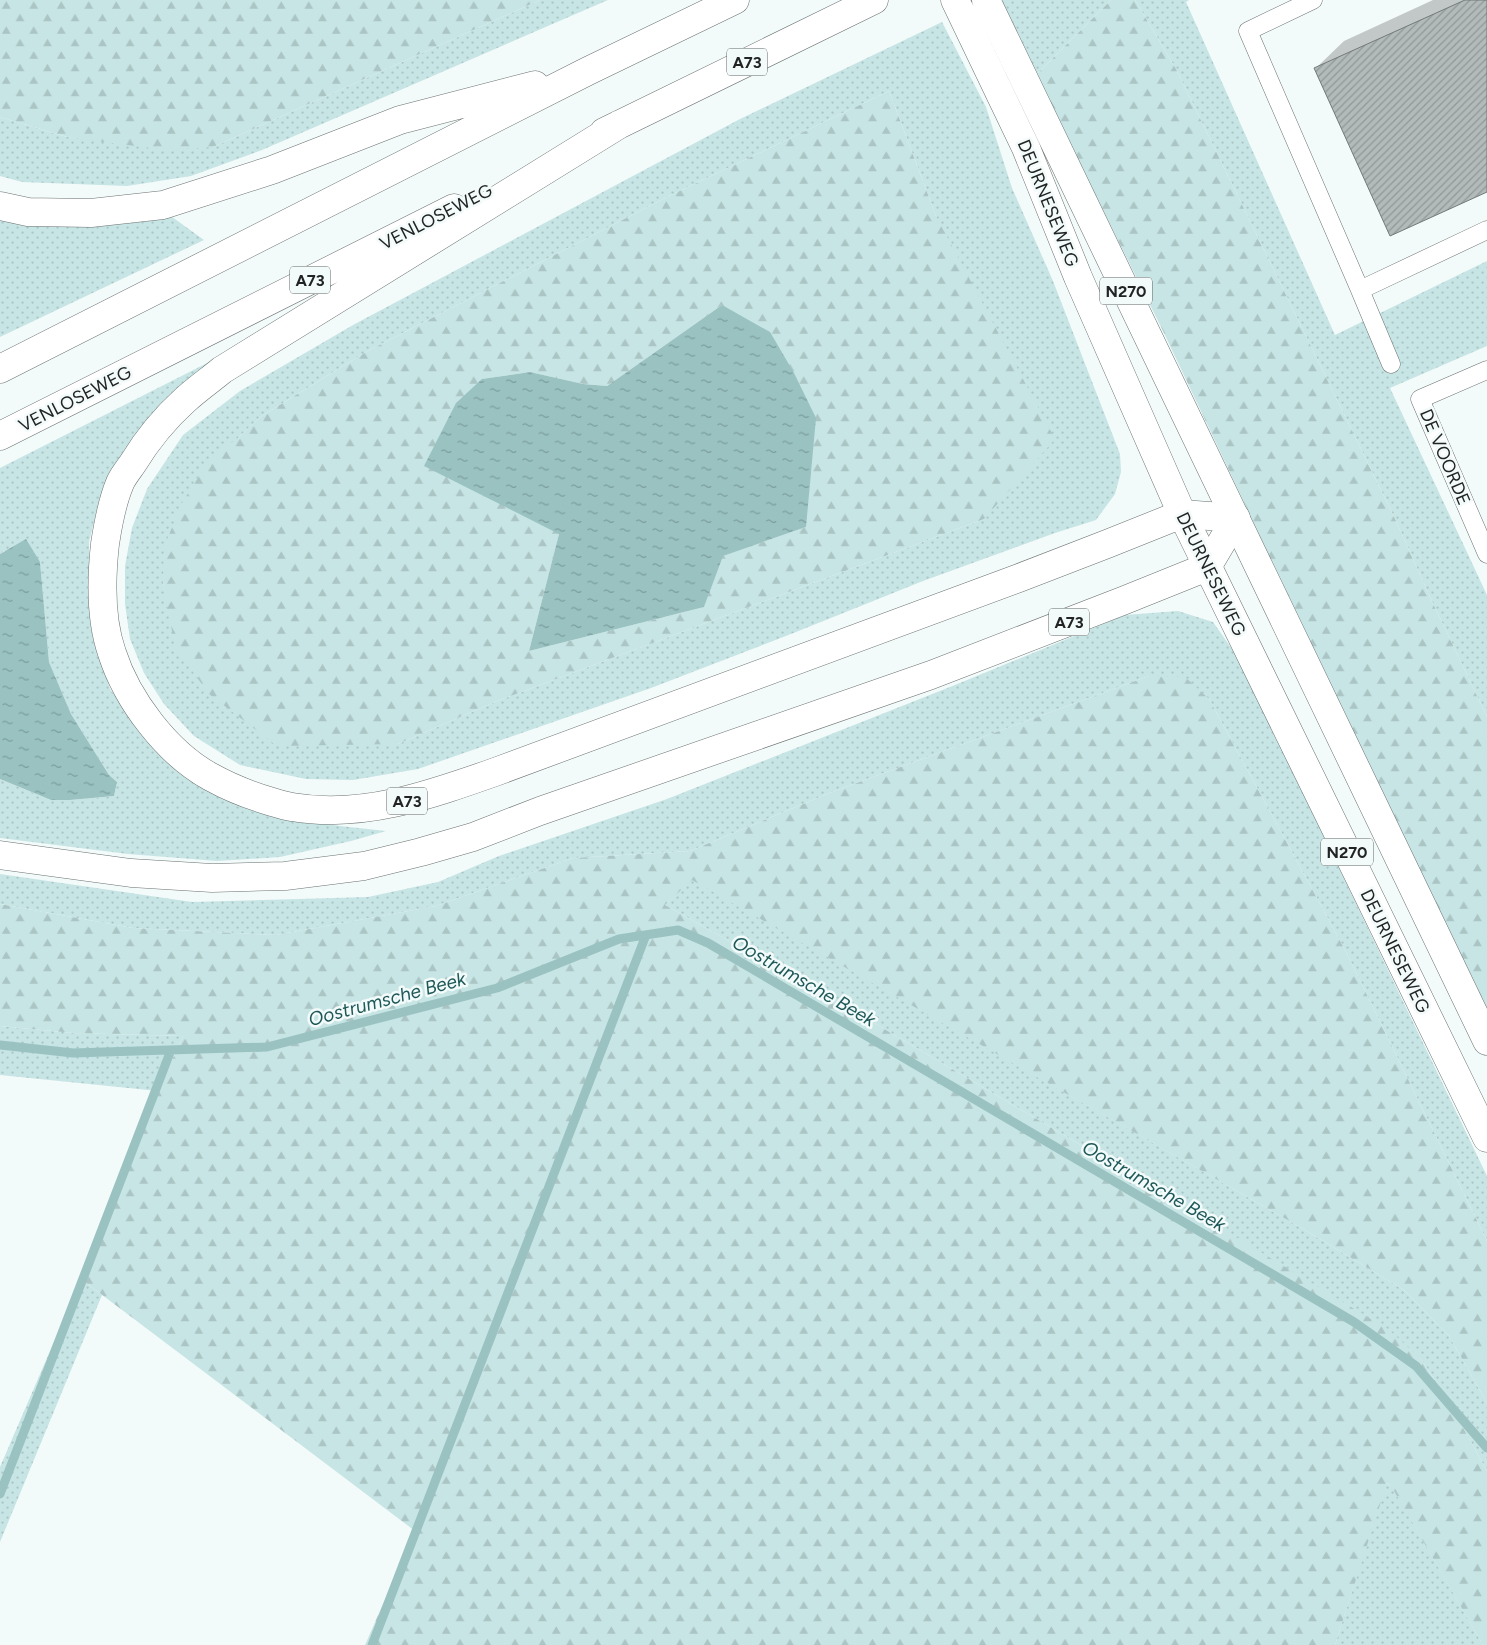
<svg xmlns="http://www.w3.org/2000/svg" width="1487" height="1645" font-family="Figtree,sans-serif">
	<defs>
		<pattern id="grass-dots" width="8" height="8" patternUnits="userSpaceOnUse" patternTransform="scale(1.25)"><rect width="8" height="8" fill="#c7e5e5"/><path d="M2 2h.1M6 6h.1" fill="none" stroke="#abc4c4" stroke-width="1.8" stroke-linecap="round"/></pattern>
		<pattern id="forest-firs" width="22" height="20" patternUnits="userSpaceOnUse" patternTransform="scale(1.25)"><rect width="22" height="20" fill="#c7e5e5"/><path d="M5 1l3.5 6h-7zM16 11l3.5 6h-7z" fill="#abc4c4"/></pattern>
		<pattern id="water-ripples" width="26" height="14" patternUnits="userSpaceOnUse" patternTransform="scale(1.25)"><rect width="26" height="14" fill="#99c2c1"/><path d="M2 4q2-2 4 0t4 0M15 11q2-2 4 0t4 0" fill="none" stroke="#7c9d9d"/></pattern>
		<pattern id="building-hatch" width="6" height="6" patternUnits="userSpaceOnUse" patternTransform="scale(1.25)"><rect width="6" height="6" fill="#b3baba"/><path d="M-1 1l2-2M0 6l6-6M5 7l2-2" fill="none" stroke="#919797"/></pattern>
	</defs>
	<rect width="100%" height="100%" fill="#f3fafa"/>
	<path fill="url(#grass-dots)" fill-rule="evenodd" d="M540,0H608L262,150L191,176L127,186L22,182L0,176V117L67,137L213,147Z
		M993,0H1111L1036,75Z
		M1135,0H1189L1186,2L1335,335L1487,261V346L1390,388L1487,595V717L1429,595L1396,521L1176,69Z
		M942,22L986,107L1012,188L1053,281L1120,454L1121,472L1115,494L1096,520L1055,533L923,581L791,634L651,688L418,769L353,780L306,779L240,765L194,736L164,704L144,673L130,639L125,604V566L132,528L147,489L183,435L240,391L353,325L740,119ZM889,91L936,216L984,519L497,701L398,744L167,599L163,583L238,438L260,417L366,352L667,197Z
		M168,214L204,240L0,337V215Z
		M223,355L158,408L124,450L100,497L89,542L90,592L95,640L110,689L139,729L279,816L340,826L386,831L351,841L280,857L217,861L128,854L0,838V779L51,800H70L114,796L117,782L109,775L71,714L49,662L40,562L4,551L0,554V468Z
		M1178,611L1213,622L1237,656L1487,1176V1241L1345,950L1209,699L1149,676L832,792L690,851L573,858L436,906L276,935L133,928L0,904V874L192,902L368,897L438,882L499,856L667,799L955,685L1125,615Z
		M692,879L1300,1227L1404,1290L1449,1336L1487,1403V1471L1447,1399L1421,1359L1216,1225L859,1014L665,905Z
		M0,1026L73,1033L183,1036L158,1091L0,1075Z
		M81,1279L102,1295L0,1542V1467Z
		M1386,1483L1393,1488L1483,1645H1335Z"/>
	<path fill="url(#forest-firs)" fill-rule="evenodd" d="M0,0H540L213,147L166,150L67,137L0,117Z
		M1111,0H1135L1176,69L1396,521L1429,595L1487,717V1008L1322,667L1163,331L1036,75Z
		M889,91L936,216L1055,439L984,519L497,701L398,744L277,746L209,694L175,647L163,583L164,547L182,503L210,458L238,438L260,417L366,352L667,197ZM722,305L806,527L722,556L704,607L529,651L559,534L482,379L530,372L583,384L607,386Z
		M1149,676L1185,677L1209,699L1345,950L1487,1241V1403L1449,1336L1404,1290L1300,1227L692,880L665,905L859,1014L1216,1225L1389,1330L1421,1359L1447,1399L1487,1471V1645H1483L1393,1489L1387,1483L1335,1645H365L415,1531L81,1279L158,1091L183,1036L73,1033L0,1026V904L133,928L276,935L436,906L573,858L690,851L832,792Z"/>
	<path fill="url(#water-ripples)" d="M722,305L770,332L794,373L816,418L806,527L723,556L704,607L529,651L559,534L424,466L456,403L482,379L530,372L583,384L607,386Z
		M26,539L40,562L49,662L71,714L109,775L117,782L114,796L70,800H51L0,779V554Z"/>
	<path fill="#0003" d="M1433,0H1487V191L1316,68L1344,41Z"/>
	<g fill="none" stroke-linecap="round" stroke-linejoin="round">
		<path stroke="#99c2c1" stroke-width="9" d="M0,1045L73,1053L267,1047L497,988L619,939L678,930L708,943L1354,1322L1416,1366L1487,1448
			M0,1494L171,1050
			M372,1645L646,935"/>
	</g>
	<path fill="url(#building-hatch)" stroke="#727978" d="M1465,0H1487V192L1390,236L1314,68Z"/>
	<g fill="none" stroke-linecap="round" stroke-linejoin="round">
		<g stroke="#6b7171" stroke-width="19">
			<path id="lane" d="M1313,0L1248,31L1360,290L1487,230
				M1360,290L1391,364
				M1487,370L1420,399L1487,554"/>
		</g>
		<g stroke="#6b7171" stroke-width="29">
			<path id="primary" d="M955,0L1026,148L1078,277L1182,514L1487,1138
				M986,0L1487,1041"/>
		</g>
		<g stroke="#6b7171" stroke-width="29">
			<path id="highway" d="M604,132L874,0
				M0,206L28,212L91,213L163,205L272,170L400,120L535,85
				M0,369L588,71L735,0
				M0,436L454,208
				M0,855L131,873L212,878L285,876L364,866L421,852L473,837L540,811L931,675L1125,600L1207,567L1236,518L1182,514L1107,544L1019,578L495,772C430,795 362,819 292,807C284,806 276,803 269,801C249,795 229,787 211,777C167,753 127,700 112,653C100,619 101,580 105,544C108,524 112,502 120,483C123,476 129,469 133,463C147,440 165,418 185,400C197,389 210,380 222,370L620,124"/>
		</g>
		<use href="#lane" stroke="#fff" stroke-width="18"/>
		<use href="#primary" stroke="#fff" stroke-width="28"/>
		<use href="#highway" stroke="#fff" stroke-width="28"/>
	</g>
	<g text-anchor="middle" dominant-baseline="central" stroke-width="5" stroke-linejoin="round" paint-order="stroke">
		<g fill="#f3fafa" stroke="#616464" stroke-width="1">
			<rect x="727" y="48.5" width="40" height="27" rx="4"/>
			<rect x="290" y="266.5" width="40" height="27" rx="4"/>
			<rect x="1100" y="277.5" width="52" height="27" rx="4"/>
			<rect x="1049" y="608.5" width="40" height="27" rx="4"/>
			<rect x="387" y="787.5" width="40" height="27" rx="4"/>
			<rect x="1321" y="838.5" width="52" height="27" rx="4"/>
		</g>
		<g font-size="16" font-weight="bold" fill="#222424">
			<text x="747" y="62">A73</text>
			<text x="310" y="280">A73</text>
			<text x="1126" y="291">N270</text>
			<text x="1069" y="622">A73</text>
			<text x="407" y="801">A73</text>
			<text x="1347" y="852">N270</text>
		</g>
		<g font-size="18" fill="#222424" stroke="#f3fafa">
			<text transform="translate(1048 203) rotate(68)">DEURNESEWEG</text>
			<text transform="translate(436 217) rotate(-27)">VENLOSEWEG</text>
			<text transform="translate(75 399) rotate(-27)">VENLOSEWEG</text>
			<text transform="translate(1445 457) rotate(67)">DE VOORDE</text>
			<text transform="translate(1211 574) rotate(64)">DEURNESEWEG</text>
			<text transform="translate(1395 951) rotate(64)">DEURNESEWEG</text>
		</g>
		<g font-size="19" font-style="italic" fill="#1e5858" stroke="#f3fafa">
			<text transform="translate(804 981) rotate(30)">Oostrumsche Beek</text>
			<text transform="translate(387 999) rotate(-15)">Oostrumsche Beek</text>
			<text transform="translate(1154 1186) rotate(30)">Oostrumsche Beek</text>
		</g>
	</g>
</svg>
